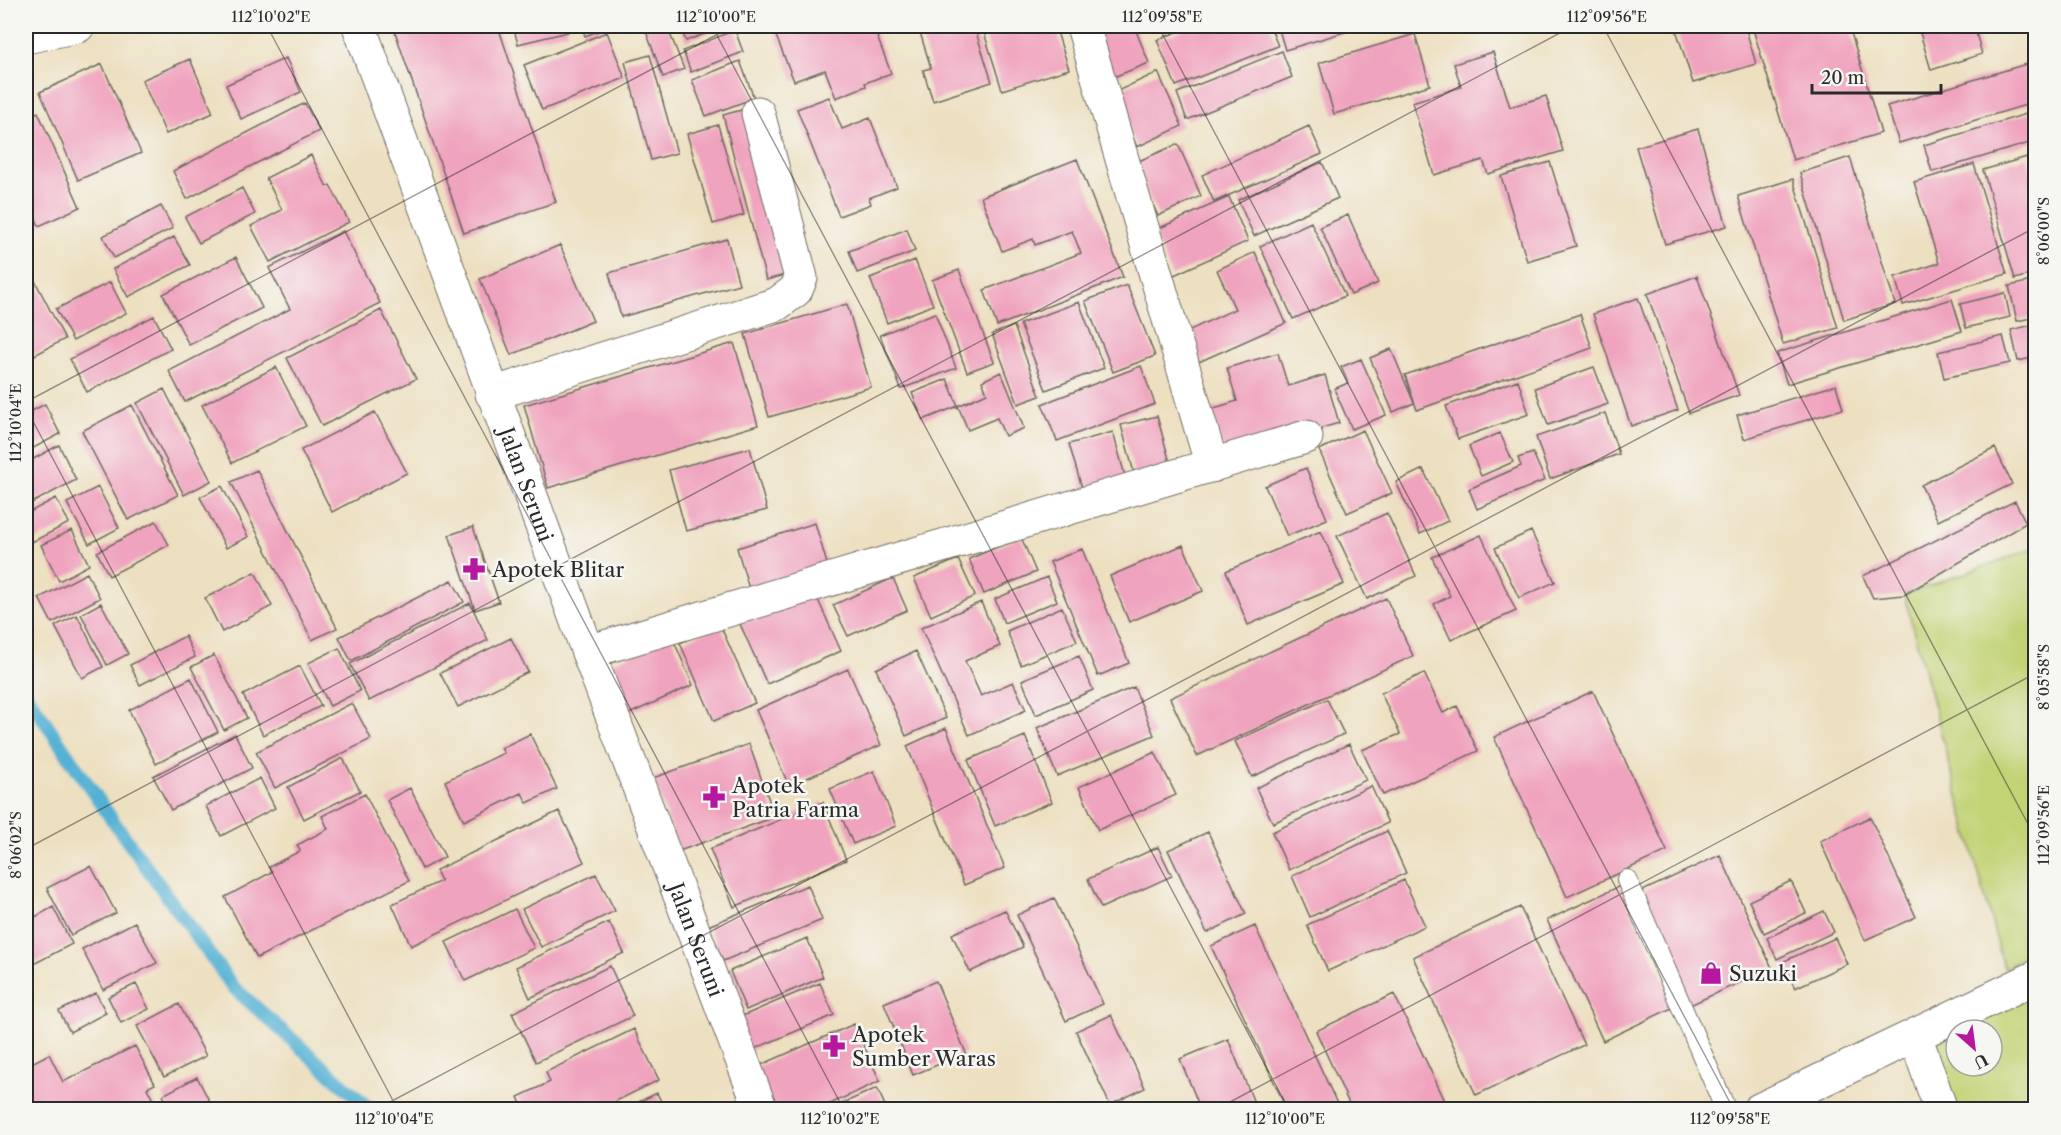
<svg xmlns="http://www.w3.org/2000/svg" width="2061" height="1135" font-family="'Libre Caslon Text',serif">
	<rect width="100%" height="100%" fill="#f6f6f2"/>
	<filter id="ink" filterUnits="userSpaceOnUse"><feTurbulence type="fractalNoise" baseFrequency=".0167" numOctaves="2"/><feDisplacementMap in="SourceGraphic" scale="12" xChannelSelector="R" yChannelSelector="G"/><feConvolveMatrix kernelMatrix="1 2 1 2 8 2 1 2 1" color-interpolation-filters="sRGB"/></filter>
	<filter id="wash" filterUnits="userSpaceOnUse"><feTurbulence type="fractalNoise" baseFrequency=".008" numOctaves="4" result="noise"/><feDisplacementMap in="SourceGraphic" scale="24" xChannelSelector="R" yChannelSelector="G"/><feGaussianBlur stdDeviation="1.35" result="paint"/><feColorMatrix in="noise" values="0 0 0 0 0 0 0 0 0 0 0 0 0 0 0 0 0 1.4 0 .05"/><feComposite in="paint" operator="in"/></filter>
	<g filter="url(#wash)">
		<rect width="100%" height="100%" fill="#ede0c1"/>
		<path fill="#c2d376" stroke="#767f50" stroke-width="1.5" d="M2035,548V953L2004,968L1904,595Z
			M2035,994V1109H1956L1932,1044L1956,1033V1066H1992V1030H1961Z"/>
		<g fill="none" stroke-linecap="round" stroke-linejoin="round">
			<path stroke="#54b1d3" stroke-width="14" d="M26,694L113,821L233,987L371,1110"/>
		</g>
		<g id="blocks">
			<path fill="#f0a3be" d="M393,26H498L556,202L464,233Z
				M513,26H566L568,32L518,44Z
				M582,26H611L585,36Z
				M644,26H667L684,69L663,77Z
				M680,26H725L686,41Z
				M772,26H873L891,73L865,83L866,86L836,98L825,70L794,81Z
				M918,26H974L992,82L933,101L923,70L931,68Z
				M982,26H1055L1069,69L1002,90Z
				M1090,26H1134L1149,63L1111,78Z
				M1192,26H1270L1278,46L1176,86L1157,40Z
				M1278,26H1347L1348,31L1285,50Z
				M1675,26H1745L1756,64L1693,83Z
				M1752,26H1849L1881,133L1793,160Z
				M1918,26H1974L1982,54L1931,70Z
				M735,30L743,52L691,72L683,51Z
				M607,32L625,78L542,110L524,65Z
				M1415,34L1430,85L1334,114L1319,63Z
				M1282,51L1292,77L1187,120L1177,93Z
				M1493,52L1510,107L1546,96L1563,151L1488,174L1483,160L1434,175L1412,102L1461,87L1454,64Z
				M650,55L677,153L651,160L625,62Z
				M286,58L301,92L241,119L226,85Z
				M190,59L213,113L166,134L142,80Z
				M740,61L754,98L706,116L692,80Z
				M2036,61V102L1899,143L1887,106Z
				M102,64L141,153L78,180L40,92Z
				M1158,72L1182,126L1137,147L1113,93Z
				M829,97L842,129L870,118L897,187L869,198L871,204L839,216L797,109Z
				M305,103L319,131L187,199L173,171Z
				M752,107L796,272L766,280L723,115Z
				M2036,111V141L1932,172L1924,145Z
				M38,112L80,207L39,226L26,195V118Z
				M718,125L744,215L713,224L687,134Z
				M1309,126L1322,154L1214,202L1202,175Z
				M1698,129L1727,226L1665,244L1636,147Z
				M1178,144L1201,196L1158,216L1134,163Z
				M311,155L327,187L330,185L349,222L270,262L251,226L282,210L266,178Z
				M1850,157L1895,304L1844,320L1800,173Z
				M2027,157L2036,186V273L2015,279L1983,170Z
				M1077,159L1123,277L997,326L984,290L1081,253L1072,231L1035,245L1033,239L1002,251L981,197Z
				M1322,162L1338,198L1254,236L1238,200Z
				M1550,162L1576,246L1527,261L1501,176Z
				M1974,164L2007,274L1903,305L1895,277L1939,263L1914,182Z
				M1793,179L1838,328L1783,344L1738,196Z
				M242,188L255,214L199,243L185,217Z
				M1229,197L1248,241L1172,276L1153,231Z
				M161,206L173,228L114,258L103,236Z
				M1348,215L1378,283L1351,295L1320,227Z
				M1311,222L1345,296L1293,319L1260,246Z
				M907,229L915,251L857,273L849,251Z
				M343,231L380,303L185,402L169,371L290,309L269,268Z
				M174,237L190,265L128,297L113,269Z
				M727,239L739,284L621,317L609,273Z
				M560,245L593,321L511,355L480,279Z
				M1255,252L1286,323L1192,365L1179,335L1235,309L1217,270Z
				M236,257L262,308L189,345L163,294Z
				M915,260L933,305L887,323L870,278Z
				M959,270L994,362L967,372L932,280Z
				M32,275L65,339L35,355L26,336V279Z
				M1697,276L1739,395L1689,413L1647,294Z
				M2036,280V317L2017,321L2009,286Z
				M110,282L126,313L73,341L56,309Z
				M1127,285L1155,356L1113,372L1085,301Z
				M2005,293L2010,317L1966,328L1960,304Z
				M1638,298L1678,410L1631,426L1593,314Z
				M1952,299L1962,331L1787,384L1777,353Z
				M1079,302L1104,368L1046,390L1020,324Z
				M847,304L871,387L769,417L745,334Z
				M381,310L416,379L322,426L287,358Z
				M935,313L956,368L901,389L880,335Z
				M1580,314L1592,348L1417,410L1405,375Z
				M154,316L171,349L87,392L70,359Z
				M2036,324V357L2018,361L2011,330Z
				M1014,326L1040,396L1018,404L992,334Z
				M2003,336L2010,363L1944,378L1938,352Z
				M734,343L758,425L548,488L524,405Z
				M1391,349L1414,403L1393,412L1370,358Z
				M1278,353L1288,386L1325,375L1339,423L1225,456L1211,409L1237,401L1227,368Z
				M1361,359L1386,415L1352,429L1334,389L1348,383L1341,367Z
				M1141,366L1155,404L1057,441L1042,404Z
				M276,367L306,426L232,463L202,405Z
				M1594,367L1608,404L1548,425L1535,388Z
				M1001,372L1024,428L1005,436L997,418L968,430L958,406L987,393L982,381Z
				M947,379L958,406L923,420L912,393Z
				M1518,380L1529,414L1458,439L1446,406Z
				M1836,385L1843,409L1744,439L1737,415Z
				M164,389L211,481L184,495L137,403Z
				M45,404L60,434L26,452V414Z
				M132,405L178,495L128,520L82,431Z
				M375,412L407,473L332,512L301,450Z
				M1605,413L1619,454L1550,479L1536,437Z
				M1157,416L1172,470L1136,480L1121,425Z
				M1363,430L1392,493L1347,513L1319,450Z
				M1113,432L1127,483L1084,495L1069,444Z
				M1500,433L1513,462L1481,476L1469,446Z
				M59,445L76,480L26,506V463Z
				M750,448L767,510L686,531L669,470Z
				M1995,448L2012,484L1938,521L1921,485Z
				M1533,453L1545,480L1477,509L1469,489L1521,466L1518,458Z
				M1306,468L1327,519L1287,536L1265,486Z
				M1423,469L1448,521L1420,534L1396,482Z
				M257,470L337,628L312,640L231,482Z
				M222,486L248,537L226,548L200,497Z
				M98,487L119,528L89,544L67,503Z
				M56,498L69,523L32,542L26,529V514Z
				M2015,501L2026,523L1904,595L1873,598L1863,576Z
				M1387,513L1416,576L1367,599L1337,536Z
				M156,521L169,545L109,576L97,552Z
				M815,523L828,567L750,592L737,548Z
				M473,527L499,602L475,610L449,535Z
				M72,530L89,565L59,581L41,545Z
				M1321,531L1344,584L1248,625L1226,571Z
				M1531,531L1555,582L1519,598L1495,548Z
				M1481,535L1516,611L1451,640L1434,604L1450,596L1432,557Z
				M1021,537L1036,572L984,594L969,559Z
				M1183,545L1203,591L1129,622L1110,576Z
				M1082,549L1129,663L1098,676L1050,562Z
				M958,559L975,596L931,616L914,578Z
				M255,572L272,606L222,632L205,598Z
				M87,573L100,598L52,623L39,598Z
				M1047,577L1057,601L1004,623L995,599Z
				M893,578L907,610L848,636L833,605Z
				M452,580L464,602L351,661L339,637Z
				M814,591L841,651L767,684L740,624Z
				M1386,598L1413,656L1197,756L1170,698Z
				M981,602L1000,646L965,661L981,696L1013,682L1026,710L969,735L921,628Z
				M101,603L128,654L107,665L81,614Z
				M470,603L488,640L369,701L350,664Z
				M1062,607L1077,641L1021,665L1007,631Z
				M77,615L103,667L82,678L55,626Z
				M720,625L755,703L714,721L680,643Z
				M185,636L195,657L140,685L130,665Z
				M672,637L693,685L620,718L598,669Z
				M511,638L528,672L458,707L440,673Z
				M339,648L360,691L330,706L308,663Z
				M916,651L946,718L906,736L876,669Z
				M214,655L247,718L224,730L191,667Z
				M1079,656L1093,690L1036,715L1022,680Z
				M300,666L321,706L263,735L243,695Z
				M848,669L881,745L789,786L756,710Z
				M1424,673L1443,713L1457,706L1478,751L1383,795L1362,750L1400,734L1381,693Z
				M191,678L218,732L156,764L129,710Z
				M1134,687L1154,735L1057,776L1037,728Z
				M1593,691L1667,851L1567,897L1494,737Z
				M1327,699L1344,734L1252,777L1235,741Z
				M352,703L371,739L275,788L256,752Z
				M946,728L1005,868L964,885L907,746Z
				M235,734L252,768L171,810L153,776Z
				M530,734L557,789L527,803L522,793L464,821L445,781L504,753L501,748Z
				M1025,736L1052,802L995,826L968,760Z
				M749,744L775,817L679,851L653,778Z
				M1349,744L1366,780L1273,823L1256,788Z
				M1155,752L1176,795L1098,830L1079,787Z
				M343,758L360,791L304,819L288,787Z
				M874,771L896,826L853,844L830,789Z
				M260,778L275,808L221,836L206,806Z
				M1371,786L1388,823L1289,870L1272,832Z
				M410,788L445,857L422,869L387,800Z
				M365,794L409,881L257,958L225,897L272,872L269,867L300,851L297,845L328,829L322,816Z
				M823,802L846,860L734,907L710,849Z
				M559,811L584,862L411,946L392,904L441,881L436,870Z
				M1870,817L1916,917L1865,940L1820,841Z
				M1387,831L1406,873L1310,917L1292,876Z
				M1208,832L1246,914L1207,933L1168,850Z
				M1158,847L1172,876L1101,908L1088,879Z
				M1720,855L1772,968L1690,1005L1638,893Z
				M91,866L116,913L71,935L47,888Z
				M596,874L615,911L541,947L522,909Z
				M1404,880L1425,926L1328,971L1307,925Z
				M1791,881L1806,913L1764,933L1749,901Z
				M808,885L822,920L723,961L708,926Z
				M1620,886L1676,1006L1603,1041L1547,920Z
				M1054,898L1103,1004L1066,1021L1017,915Z
				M53,907L72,944L26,968V922Z
				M1520,907L1584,1045L1476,1095L1413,957Z
				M515,909L534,948L465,981L446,942Z
				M1005,910L1023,947L970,972L952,934Z
				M1824,911L1834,932L1777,959L1767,938Z
				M135,922L157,963L103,990L82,949Z
				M609,922L624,953L530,998L516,967Z
				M1255,926L1340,1110H1287L1211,946Z
				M807,938L823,977L746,1010L730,971Z
				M1835,938L1847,964L1795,988L1782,962Z
				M610,966L633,1016L536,1062L512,1013Z
				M936,981L966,1053L913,1075L884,1003Z
				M820,983L834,1015L747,1052L733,1020Z
				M136,984L149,1009L121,1023L108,997Z
				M96,993L106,1013L70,1032L59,1011Z
				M1394,994L1446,1103L1432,1110H1352L1316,1031Z
				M179,1004L206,1056L164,1077L137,1026Z
				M1111,1015L1145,1088L1110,1105L1076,1031Z
				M854,1024L880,1081L817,1110H770L752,1069Z
				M634,1029L659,1080L598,1110H524L518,1097L550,1082L546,1072Z
				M1228,1039L1257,1110H1201L1180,1059Z
				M135,1046L155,1084L147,1088L158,1110H26V1066L49,1054L63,1082Z
				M197,1077L214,1110H170L163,1095Z
				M877,1088L887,1110H828Z
				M657,1093L665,1110H622Z"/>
		</g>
	</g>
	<g filter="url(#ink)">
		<use href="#blocks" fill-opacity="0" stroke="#6f6a60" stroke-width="1.5"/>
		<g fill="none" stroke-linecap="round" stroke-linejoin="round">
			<g stroke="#6f6a60" stroke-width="22">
				<path id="service" d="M1627,880L1726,1110"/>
			</g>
			<g stroke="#6f6a60" stroke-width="35">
				<path id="minor" d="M1083,26L1212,466
					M492,394L777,304L796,290L801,278L758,113
					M588,652L1306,437"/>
			</g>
			<g stroke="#6f6a60" stroke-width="35">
				<g id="tertiary">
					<path id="s1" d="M359,26L588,652L761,1110"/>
					<path d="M1915,1035L1941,1110"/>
				</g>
			</g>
			<g stroke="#6f6a60" stroke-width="35">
				<path id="secondary" d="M26,37L78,26"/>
			</g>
			<g stroke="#6f6a60" stroke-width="35">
				<path id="primary" d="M1759,1110L2036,977"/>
			</g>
			<use href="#service" stroke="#fff" stroke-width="20"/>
			<use href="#minor" stroke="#fff" stroke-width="33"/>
			<use href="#tertiary" stroke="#fff" stroke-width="33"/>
			<use href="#secondary" stroke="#fff" stroke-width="33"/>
			<use href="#primary" stroke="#fff" stroke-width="33"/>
		</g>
	</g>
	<path fill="none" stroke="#2b2b2b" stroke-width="1.5" stroke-opacity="0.45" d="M267,26L844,1110M712,26L1289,1110M1158,26L1734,1110M1603,26L2036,839M26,402L733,26M26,408L398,1110M26,849L1573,26M375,1110L2036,227M1215,1110L2036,673"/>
	<defs>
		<g id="pharmacy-bare" transform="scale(1.8)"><path d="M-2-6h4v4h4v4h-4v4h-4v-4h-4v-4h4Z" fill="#b5179e" stroke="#f6f6f2" stroke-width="2.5" paint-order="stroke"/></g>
		<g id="shop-bare" transform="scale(1.8)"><path d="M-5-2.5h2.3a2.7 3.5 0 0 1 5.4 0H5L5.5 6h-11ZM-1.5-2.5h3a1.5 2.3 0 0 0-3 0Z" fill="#b5179e" stroke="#f6f6f2" stroke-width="2.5" paint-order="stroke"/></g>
	</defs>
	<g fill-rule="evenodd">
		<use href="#pharmacy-bare" x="474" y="569"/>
		<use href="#pharmacy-bare" x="714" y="797"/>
		<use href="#shop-bare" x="1711" y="973"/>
		<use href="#pharmacy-bare" x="834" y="1046"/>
	</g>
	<g text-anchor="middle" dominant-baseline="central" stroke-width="5" stroke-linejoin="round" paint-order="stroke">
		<g font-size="21" fill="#2b2b2b" stroke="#f6f6f2">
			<text stroke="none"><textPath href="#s1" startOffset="488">Jalan Seruni</textPath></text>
			<text stroke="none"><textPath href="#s1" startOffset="974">Jalan Seruni</textPath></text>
		</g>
		<g font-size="21" fill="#2b2b2b" stroke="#f6f6f2" text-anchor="start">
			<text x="492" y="569">Apotek Blitar</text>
			<text x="732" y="785">Apotek<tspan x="732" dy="24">Patria Farma</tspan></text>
			<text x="1729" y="973">Suzuki</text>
			<text x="852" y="1034">Apotek<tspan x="852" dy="24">Sumber Waras</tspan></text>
		</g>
	</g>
	<rect width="2061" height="1135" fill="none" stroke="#f6f6f2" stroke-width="66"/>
	<g transform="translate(1974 1048) rotate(152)"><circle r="28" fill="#f6f6f2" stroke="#a5a5a2" stroke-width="1.5"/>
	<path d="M0-4.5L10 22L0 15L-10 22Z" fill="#b5179e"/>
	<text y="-9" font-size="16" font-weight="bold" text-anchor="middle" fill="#2b2b2b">U</text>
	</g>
	<path d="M1812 84v9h129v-9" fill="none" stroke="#2b2b2b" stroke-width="3"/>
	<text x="1821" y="84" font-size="18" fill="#2b2b2b" stroke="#f6f6f2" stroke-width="4.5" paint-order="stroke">20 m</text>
	<rect x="33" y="33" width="1995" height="1069" fill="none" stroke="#2b2b2b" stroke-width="2"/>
	<g font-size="15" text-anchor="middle" fill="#2b2b2b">
		<text x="271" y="22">112°10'02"E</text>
		<text x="716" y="22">112°10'00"E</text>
		<text x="1162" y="22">112°09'58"E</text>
		<text x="1607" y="22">112°09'56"E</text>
		<text transform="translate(2044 231) rotate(-90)" y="5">8°06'00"S</text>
		<text transform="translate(16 423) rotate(-90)" y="5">112°10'04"E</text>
		<text transform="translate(2044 677) rotate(-90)" y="5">8°05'58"S</text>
		<text transform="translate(2044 825) rotate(-90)" y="5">112°09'56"E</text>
		<text transform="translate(16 845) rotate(-90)" y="5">8°06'02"S</text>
		<text x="394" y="1124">112°10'04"E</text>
		<text x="840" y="1124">112°10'02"E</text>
		<text x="1285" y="1124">112°10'00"E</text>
		<text x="1730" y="1124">112°09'58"E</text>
	</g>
</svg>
